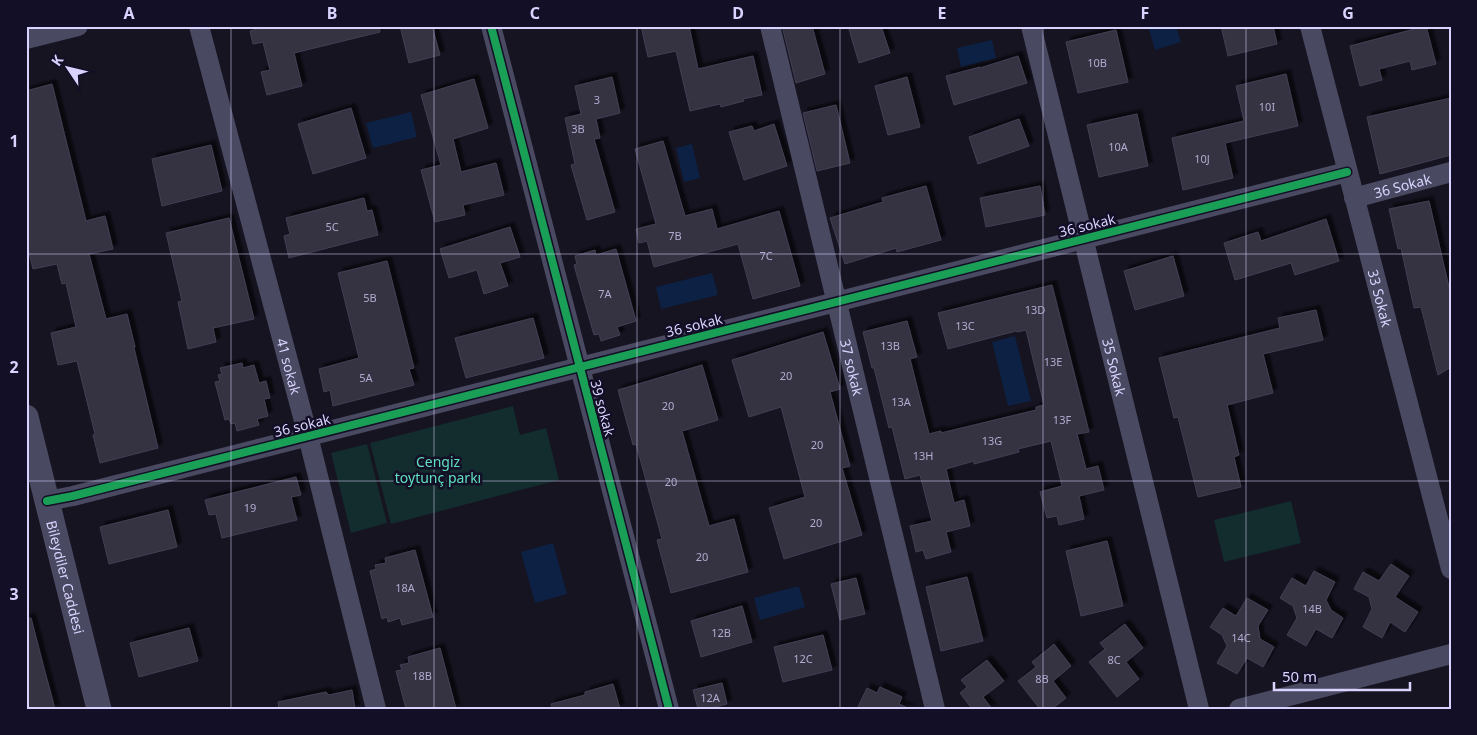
<svg xmlns="http://www.w3.org/2000/svg" width="1477" height="735" font-family="'Noto Sans',sans-serif">
	<defs>
		<filter id="shadow"><feDropShadow dx="4.5" dy="-4.5" stdDeviation="1" flood-color="#0009"/></filter>
	</defs>
	<rect width="100%" height="100%" fill="#161421"/>
	<path fill="#132c2d" d="M513,406L520,435L546,428L559,480L391,524L370,443Z
		M367,444L387,523L351,533L331,453Z
		M1291,501L1301,543L1224,562L1214,520Z"/>
	<path fill="#0d2144" d="M1148,26H1176L1181,42L1155,50Z
		M992,40L996,58L961,67L957,48Z
		M411,112L417,137L373,148L366,123Z
		M692,144L700,178L684,182L676,148Z
		M712,273L718,295L661,309L656,287Z
		M1015,336L1031,401L1008,406L992,342Z
		M553,543L567,594L535,603L521,552Z
		M799,586L805,607L760,620L754,598Z"/>
	<path fill="#343243" stroke="#433f54" filter="url(#shadow)" d="M268,26H379L380,32L294,53L302,86L267,95L261,72L270,70L263,42L253,44L250,31Z
		M400,26H432L440,55L409,63Z
		M641,26H689L698,69L753,56L762,95L743,99L744,101L721,107L720,104L690,111L676,51L648,57Z
		M782,26H812L825,74L796,83Z
		M848,26H881L890,53L859,63Z
		M1221,26H1273L1277,44L1228,56Z
		M1426,26L1436,64L1412,70L1410,61L1379,69L1382,80L1360,86L1350,46Z
		M1116,30L1128,82L1078,93L1066,42Z
		M1018,56L1027,83L954,105L946,76L980,67V68Z
		M1286,74L1298,126L1225,143L1233,178L1183,190L1172,138L1244,121L1236,86Z
		M612,77L620,113L596,119L600,138L594,139L615,212L587,220L571,165L575,164L565,118L581,114L575,86Z
		M907,77L920,127L888,135L875,86Z
		M474,79L488,128L453,139L461,172L496,163L504,195L463,205L465,215L435,222L421,170L441,165L421,95Z
		M52,84L86,221L105,216L113,249L89,254L106,319L127,314L135,347L134,348L158,448L100,463L93,435L95,434L77,361L58,365L51,333L76,327L66,283L62,284L57,264L33,269L26,241V91Z
		M1451,98V155L1380,174L1367,117Z
		M836,105L850,163L817,171L803,113Z
		M351,108L366,158L313,174L298,124Z
		M1137,114L1148,166L1099,177L1087,125Z
		M1019,119L1029,146L978,164L969,137Z
		M774,124L787,166L744,180L729,132L752,126L754,131Z
		M663,141L685,216L712,209L717,229L779,211L800,286L753,299L738,244L654,267L647,241L639,243L636,229L656,224L635,149Z
		M211,145L222,191L162,206L152,159Z
		M926,186L941,240L897,252L896,248L845,264L830,218L883,202L882,198Z
		M1040,186L1045,215L986,227L980,198Z
		M364,198L367,211L372,210L378,235L289,258L284,236L290,234L286,218Z
		M1429,201L1451,296V367L1438,375L1421,307L1414,308L1401,248L1398,249L1389,209Z
		M229,218L254,319L213,328L216,342L188,349L178,302L182,301L166,233Z
		M1326,219L1339,261L1295,275L1291,263L1235,280L1224,243L1258,232L1261,241Z
		M510,227L520,257L500,263L508,286L484,294L477,270L449,278L440,249Z
		M616,249L636,321L617,327L620,335L601,341L599,334L594,335L574,265L577,264L575,256L595,250L596,255Z
		M1173,256L1184,296L1135,310L1124,271Z
		M387,261L414,368L409,369L414,385L333,406L330,390L324,392L319,369L359,358L338,273Z
		M1052,285L1089,432L1077,434L1086,469L1098,466L1104,490L1079,496L1084,519L1059,525L1057,516L1047,518L1040,492L1062,486L1051,441L1018,449L1019,452L974,464V461L946,469L954,503L964,500L970,526L946,532L951,552L926,559L923,550L916,552L910,526L932,521L920,475L905,479L892,427L889,428L874,368H872L863,332L907,321L917,357L910,359L929,434L941,431V433L1036,410V407L1044,405L1026,330L1017,332L1016,331L948,349L938,313Z
		M1316,310L1323,340L1263,354L1273,393L1227,405L1239,455L1234,457L1241,487L1198,497L1178,417L1174,418L1159,358L1280,328L1278,318Z
		M533,318L544,358L466,378L455,338Z
		M823,332L840,389L830,392L850,466L842,468L862,535L784,559L769,508L805,497L781,407L749,417L732,360Z
		M242,363L243,368L254,365L259,383L266,381L270,398L264,399L268,416L257,419L259,425L237,431L235,423L231,424L229,419L225,420L215,382L220,381L218,375L222,374L220,368Z
		M702,365L718,420L682,431L709,526L734,519L748,572L671,593L657,540L662,539L636,444L633,445L618,390Z
		M296,477L301,495L291,497L297,520L222,538L216,514L209,515L205,500Z
		M168,510L177,547L109,564L100,527Z
		M1107,541L1123,606L1081,616L1066,551Z
		M415,550L433,617L402,625L400,618L388,622L387,617L382,619L370,571L376,569L375,565L386,563L385,558Z
		M1391,564L1409,576L1395,597L1418,612L1405,632L1390,622L1382,638L1363,627L1372,609L1369,597L1354,589L1363,572L1379,581Z
		M1314,571L1335,582L1326,600L1331,610L1343,618L1332,638L1316,629L1306,646L1287,635L1297,618L1293,606L1280,598L1292,578L1306,586Z
		M967,577L983,641L941,651L926,587Z
		M856,578L865,614L840,620L831,584Z
		M1247,598L1268,610L1258,626L1260,639L1274,647L1263,667L1247,658L1237,674L1217,663L1227,646L1222,635L1210,627L1223,608L1236,616Z
		M742,606L752,642L701,657L691,621Z
		M31,618L44,668L55,709H26V619Z
		M1125,624L1143,648L1126,662L1139,679L1117,697L1089,662L1105,649L1100,643Z
		M189,628L198,661L139,677L130,643Z
		M823,635L832,670L783,682L774,647Z
		M1054,644L1071,666L1053,681L1066,698L1052,709H1040L1018,681L1036,667L1032,662Z
		M440,648L456,709H406L396,671L402,670L400,665L409,663L408,657Z
		M987,660L1004,681L983,697L992,709H972L960,693L967,687L961,680Z
		M722,683L727,704L708,709H698L693,690Z
		M613,684L620,709H552L551,704L585,695V692Z
		M880,687L902,697L899,704L910,709H857L867,688L877,693Z
		M352,690L355,709H279L278,702L326,692L329,695Z"/>
	<g fill="none" stroke-linecap="round" stroke-linejoin="round">
		<g stroke="#4a4962" stroke-width="20">
			<path id="s1" d="M199,26L308,436L376,709"/>
			<path d="M491,26L669,709"/>
			<path id="s2" d="M770,26L935,709"/>
			<path id="s3" d="M1031,26L1199,709"/>
			<path id="s4" d="M1310,26L1451,569"/>
			<path d="M26,39L78,26"/>
			<path id="s5" d="M1354,198L1451,172"/>
			<path d="M47,501L73,496L1347,172"/>
			<path d="M1239,709L1451,654"/>
		</g>
		<path stroke="#4a4962" stroke-width="25" id="s6" d="M26,417L99,709"/>
		<g stroke="#130f26" stroke-width="11">
			<path id="cycleway" d="M491,26L669,709
				M47,501L73,496L1347,172"/>
		</g>
		<use href="#cycleway" stroke="#1a9f57" stroke-width="8"/>
	</g>
	<path fill="none" stroke="#d9d4ff" stroke-width="1" stroke-opacity="0.55" d="M231,26V709M434,26V709M637,26V709M840,26V709M1043,26V709M1246,26V709M26,254H1451M26,481H1451"/>
	<g text-anchor="middle" dominant-baseline="central" stroke-width="5" stroke-linejoin="round" paint-order="stroke">
		<g font-size="11" fill="#b0acd0">
			<text x="1097" y="62">10B</text>
			<text x="597" y="99">3</text>
			<text x="1267" y="106">10I</text>
			<text x="578" y="128">3B</text>
			<text x="1118" y="146">10A</text>
			<text x="1202" y="158">10J</text>
			<text x="332" y="226">5C</text>
			<text x="675" y="235">7B</text>
			<text x="766" y="255">7C</text>
			<text x="605" y="293">7A</text>
			<text x="370" y="297">5B</text>
			<text x="1035" y="309">13D</text>
			<text x="965" y="325">13C</text>
			<text x="890" y="345">13B</text>
			<text x="1053" y="361">13E</text>
			<text x="786" y="375">20</text>
			<text x="366" y="377">5A</text>
			<text x="901" y="401">13A</text>
			<text x="668" y="405">20</text>
			<text x="1062" y="419">13F</text>
			<text x="992" y="440">13G</text>
			<text x="817" y="444">20</text>
			<text x="923" y="455">13H</text>
			<text x="671" y="481">20</text>
			<text x="250" y="507">19</text>
			<text x="816" y="522">20</text>
			<text x="702" y="556">20</text>
			<text x="405" y="587">18A</text>
			<text x="1312" y="608">14B</text>
			<text x="721" y="632">12B</text>
			<text x="1241" y="637">14C</text>
			<text x="803" y="658">12C</text>
			<text x="1114" y="659">8C</text>
			<text x="422" y="675">18B</text>
			<text x="1042" y="678">8B</text>
			<text x="710" y="697">12A</text>
		</g>
		<g font-size="14" fill="#d9d4ff" stroke="#130f26">
			<text stroke="none"><textPath href="#s5" startOffset="50">36 Sokak</textPath></text>
			<text transform="translate(1087 225) rotate(-14)">36 sokak</text>
			<text stroke="none"><textPath href="#s4" startOffset="281">33 Sokak</textPath></text>
			<text transform="translate(694 325) rotate(-14)">36 sokak</text>
			<text stroke="none"><textPath href="#s1" startOffset="352">41 sokak</textPath></text>
			<text stroke="none"><textPath href="#s2" startOffset="351">37 sokak</textPath></text>
			<text stroke="none"><textPath href="#s3" startOffset="351">35 Sokak</textPath></text>
			<text transform="translate(603 408) rotate(75)">39 sokak</text>
			<text transform="translate(302 425) rotate(-14)">36 sokak</text>
			<text stroke="none"><textPath href="#s6" startOffset="165">Bileydiler Caddesi</textPath></text>
		</g>
		<g font-size="14" fill="#5fe0c0" stroke="#130f26">
			<text x="438" y="461">Cengiz<tspan x="438" dy="16">toytunç parkı</tspan></text>
		</g>
	</g>
	<rect width="1477" height="735" fill="none" stroke="#130f26" stroke-width="55"/>
	<g transform="translate(68 68) rotate(305)" stroke="#130f26" stroke-width="4" paint-order="stroke">
	<path d="M0-4L9 19L0 12L-9 19Z" fill="#d9d4ff"/>
	<text y="-8" font-size="14" font-weight="bold" text-anchor="middle" fill="#d9d4ff">K</text>
	</g>
	<path d="M1274 682v8h136v-8" fill="none" stroke="#d9d4ff" stroke-width="2.5"/>
	<text x="1282" y="682" font-size="15" fill="#d9d4ff" stroke="#130f26" stroke-width="4" paint-order="stroke">50 m</text>
	<rect x="28" y="28" width="1422" height="680" fill="none" stroke="#d9d4ff" stroke-width="2"/>
	<g font-size="16" text-anchor="middle" font-weight="bold" fill="#d9d4ff">
		<text x="129" y="19">A</text>
		<text x="332" y="19">B</text>
		<text x="535" y="19">C</text>
		<text x="738" y="19">D</text>
		<text x="942" y="19">E</text>
		<text x="1145" y="19">F</text>
		<text x="1348" y="19">G</text>
		<text x="14" y="147">1</text>
		<text x="14" y="373">2</text>
		<text x="14" y="600">3</text>
	</g>
</svg>
